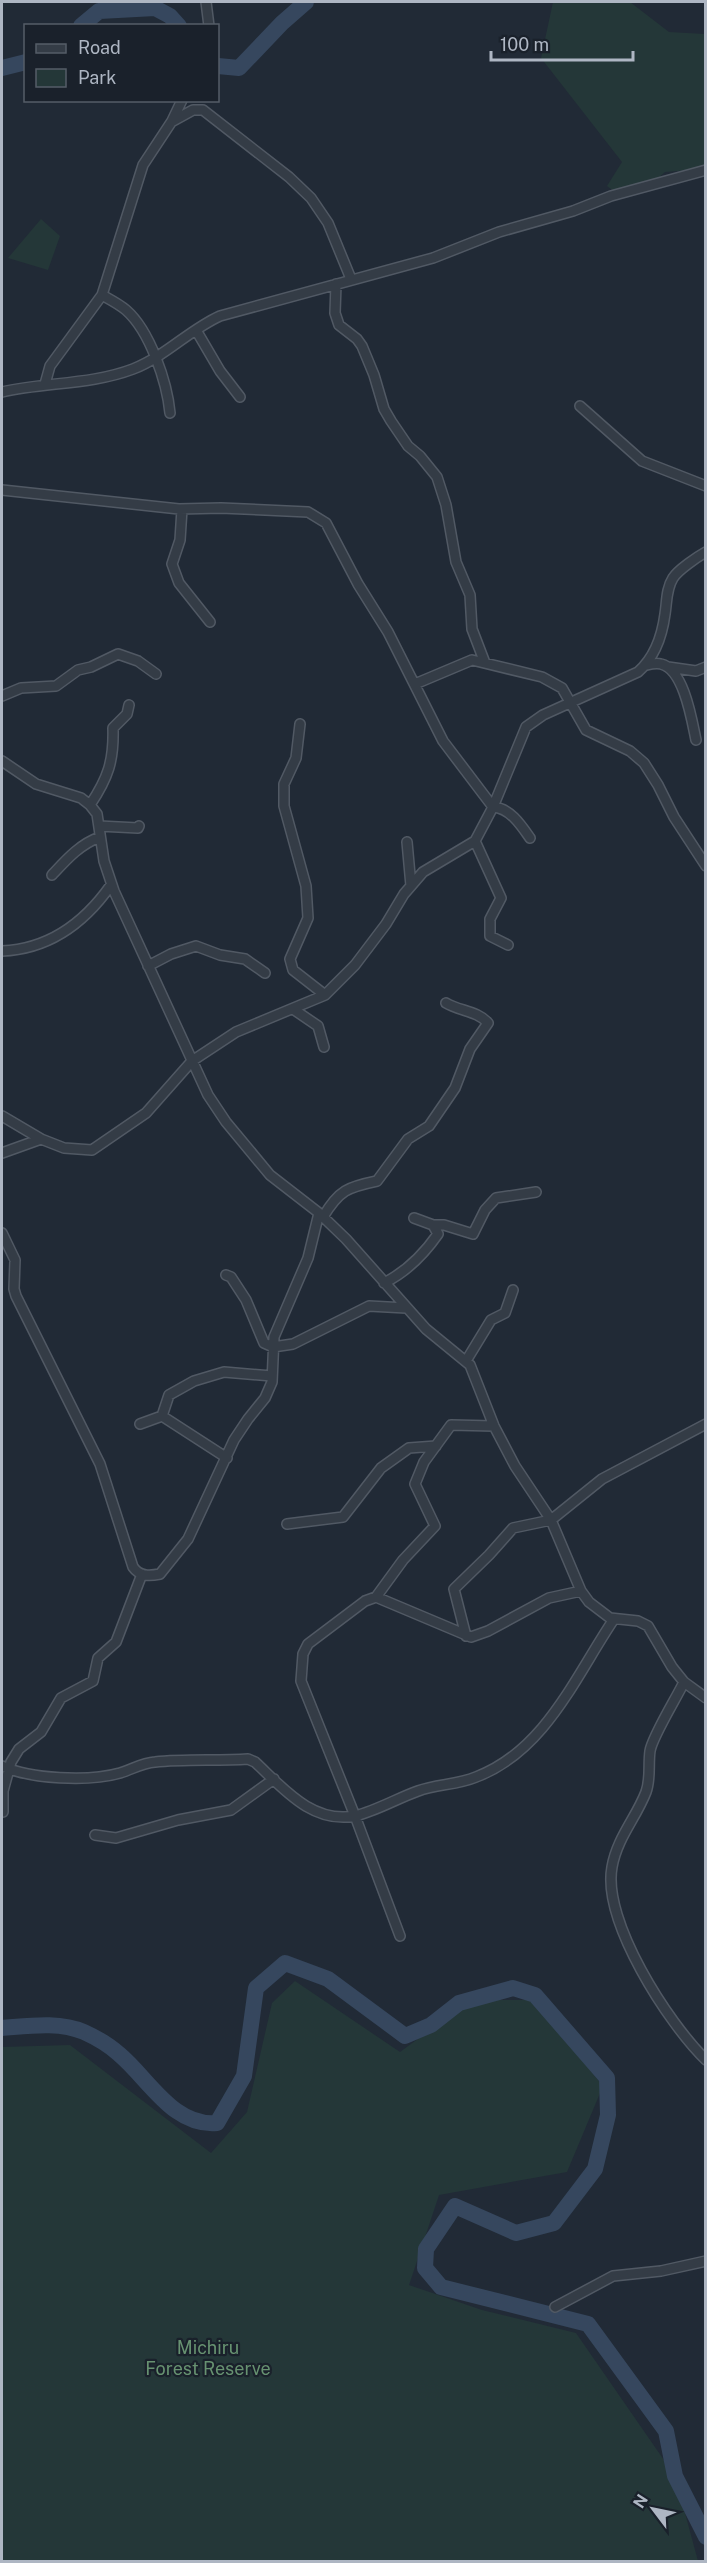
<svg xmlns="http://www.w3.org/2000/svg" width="707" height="2563" font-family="'Public Sans',sans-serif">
	<rect width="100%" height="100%" fill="#212a36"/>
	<path fill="#243738" d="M553,2H630L669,32L705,34V169L665,172L648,187L636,194L621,197L607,186L622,162L541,58Z
		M41,219L60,236L48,270L8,258Z
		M295,1981L400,2052L471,2000H533L603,2086L567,2172L439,2195L409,2285L482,2310L576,2333L675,2476L698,2561H2V2047L70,2045L211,2153L247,2112L272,2003Z"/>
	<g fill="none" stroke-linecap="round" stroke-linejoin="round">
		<path stroke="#36475e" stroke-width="16" d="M81,26L99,11L155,8L170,16L179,26
			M218,66L239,68L282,23L306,2
			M2,68L26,62
			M2,2028C28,2026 59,2021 84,2032C95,2037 110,2046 119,2054C149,2079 173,2127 217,2123L244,2076L256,1988L285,1963L328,1979L405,2036L431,2025L459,2003L513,1988L535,1995L607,2078L608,2115L595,2169L554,2223L516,2233L455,2206L426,2249L425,2268L441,2287L588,2324L666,2431L675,2476L706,2537"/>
		<g stroke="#515964" stroke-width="12">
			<path id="minor" d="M206,2L209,26
				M173,121L193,110H203L289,177L311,198L328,223L351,279
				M336,284L335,313L339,325L357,339L362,346L374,375L384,409L391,421L408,446L420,456L437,477L446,505L456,562L470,595L472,629L485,663
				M102,295C111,300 119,304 126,310C150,331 167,382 170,413
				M196,330L220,371L240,397
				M45,384L50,366L102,295L143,165L172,121L182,100
				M2,392C45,382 91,385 133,369C166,356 189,330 220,316L433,258L499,232L573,211L611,196L706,170
				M580,406L642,461L706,486
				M2,490L179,509L221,508L308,512L326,523L358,584L388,632L443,741L493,807C510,808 521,825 530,838
				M182,509L180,540L172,564L179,583L210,622
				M647,665C651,664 657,663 661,664C684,669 692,721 696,740
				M668,667L696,671L706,667
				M415,684L472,660L542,677L562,688L586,730L630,751L644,763L658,785L674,817L706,866
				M2,696L21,688L56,686L78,670L91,667L118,654L138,661L156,674
				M300,724L296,758L284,784V806L306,886L308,918L290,959L293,970L325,995
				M2,761L36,784L81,798L90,805L97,814L104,861L114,891L208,1095L226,1122L270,1175L319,1213L346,1239L426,1329L470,1365L494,1426L515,1466L551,1520L581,1591L589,1602L610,1618L638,1621L648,1626L672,1667L684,1682L706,1698
				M90,805C108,778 114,761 113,728L127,714L129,705
				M99,826L138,828L139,826
				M475,841L501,898L490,919V936L508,945
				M407,842L411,886
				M52,875C66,860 80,844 100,837
				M2,951C49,949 85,922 111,885
				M148,966L171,954L196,946L220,955L245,959L265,973
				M293,1009L318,1026L324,1047
				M2,1116L41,1139
				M2,1153L41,1139L64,1148L92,1150L146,1113L192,1061L236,1032L325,995L355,965L386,924L404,894L423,872L475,841L493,807L526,727L543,715L638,672C655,657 662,637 665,614C667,602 666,589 673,578C678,570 697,557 706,552
				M323,1217C339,1190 348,1187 377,1181L408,1139L429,1126L455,1088L470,1049L488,1023C478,1011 459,1011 446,1003
				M433,1225H444L473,1234L485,1210L496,1198L536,1192
				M2,1233L15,1260L14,1289L16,1296L100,1464L133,1567C140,1577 150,1576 160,1574L188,1539L234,1440L248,1419L265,1398L272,1382L274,1337L308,1258L319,1213
				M226,1275L231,1277L246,1300L264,1343L273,1347L293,1344L369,1306L406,1308
				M384,1283C406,1272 424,1254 438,1234L433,1225L414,1218
				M466,1361L491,1320L505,1313L513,1290
				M162,1416L227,1458
				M140,1424L162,1416L169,1395L194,1381L224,1372L272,1376
				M287,1524L343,1517L381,1468L409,1448L436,1446
				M376,1597L403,1560L435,1526L415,1484L424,1462L451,1425L494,1426
				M466,1636L454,1589L489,1555L513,1528L551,1520L602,1479L706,1424
				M684,1682C677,1697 652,1737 650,1751C648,1765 651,1778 646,1792C636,1818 617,1838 612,1867C602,1921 668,2023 706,2060
				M2,1766C31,1779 88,1782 120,1773C133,1769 142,1763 155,1762C185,1759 217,1761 248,1759L255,1762C283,1788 312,1824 355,1816C376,1811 398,1798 418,1791C437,1784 457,1785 476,1777C545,1751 575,1677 614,1619
				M3,1812V1791L11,1762L19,1749L41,1732L61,1698L93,1681L98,1658L116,1642L142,1574
				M95,1835L116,1838L178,1820L231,1810L274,1779
				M400,1936L355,1816L301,1681L303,1654L308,1644L365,1601L376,1597L471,1637L488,1631L549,1598L581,1591
				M555,2307L613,2276L661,2271L706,2261"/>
		</g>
		<use href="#minor" stroke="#343c46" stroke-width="9"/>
	</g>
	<g text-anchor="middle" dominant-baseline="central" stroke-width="4.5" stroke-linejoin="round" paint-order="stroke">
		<g font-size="18" fill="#679271" stroke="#1a212b">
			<text x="208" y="2347">Michiru<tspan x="208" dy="21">Forest Reserve</tspan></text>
		</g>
	</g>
	<rect width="707" height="2563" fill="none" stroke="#aeb6c3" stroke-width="6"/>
	<rect x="24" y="24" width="195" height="78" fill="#1a212b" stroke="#555d68" stroke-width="1.5"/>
	<rect x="36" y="44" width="30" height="9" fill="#343c46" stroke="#555d68" stroke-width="1.5"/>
	<text x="78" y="54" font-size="18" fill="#aeb6c3">Road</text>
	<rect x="36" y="69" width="30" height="18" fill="#243738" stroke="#555d68" stroke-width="1.5"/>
	<text x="78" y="84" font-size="18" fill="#aeb6c3">Park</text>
	<g transform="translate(653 2509) rotate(302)" stroke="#1a212b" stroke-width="4.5" paint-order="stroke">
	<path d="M0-4.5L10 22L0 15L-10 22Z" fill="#aeb6c3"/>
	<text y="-9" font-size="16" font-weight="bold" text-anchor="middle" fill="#aeb6c3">N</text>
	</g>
	<path d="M491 51v9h142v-9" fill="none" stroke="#aeb6c3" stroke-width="3"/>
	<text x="500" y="51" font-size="18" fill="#aeb6c3" stroke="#1a212b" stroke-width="4.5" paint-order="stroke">100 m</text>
</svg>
